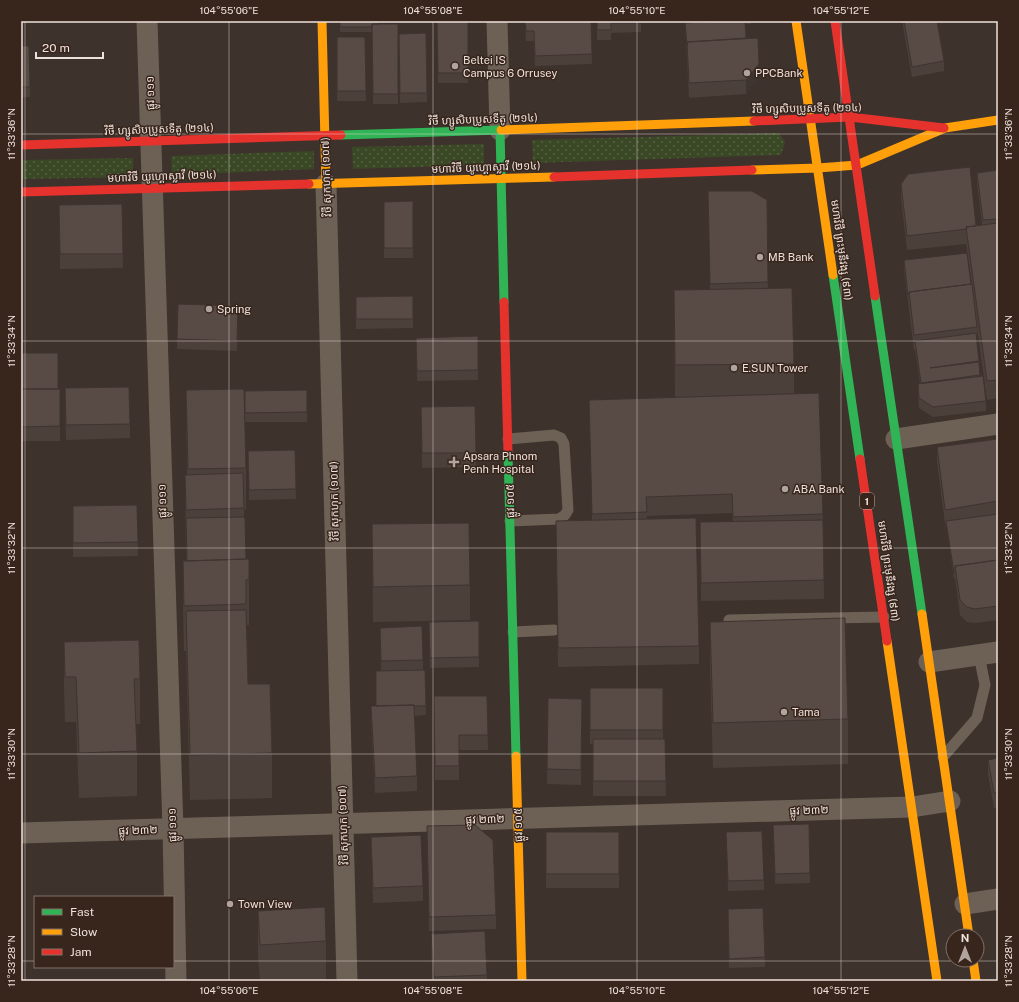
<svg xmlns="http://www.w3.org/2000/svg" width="1019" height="1002" font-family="'Public Sans','Noto Sans Khmer',sans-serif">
	<defs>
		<pattern id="grass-dots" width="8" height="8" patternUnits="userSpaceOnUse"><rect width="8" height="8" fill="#3a4826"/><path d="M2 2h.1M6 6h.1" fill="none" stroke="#576245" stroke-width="1.8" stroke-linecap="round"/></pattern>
	</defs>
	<rect width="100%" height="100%" fill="#3d322c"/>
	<path fill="url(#grass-dots)" d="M779,133L785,142L781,155L533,163L532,140Z
		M484,144V165L353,169L352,147Z
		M314,151V169L172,175L171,156Z
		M133,158V177L21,179V160Z"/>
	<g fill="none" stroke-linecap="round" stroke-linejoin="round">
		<path stroke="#6d6156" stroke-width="11" d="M508,439L554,435L561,438L564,444L568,510L565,515L559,519L510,521
			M729,620L884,617
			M513,632L554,630
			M943,757L977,718L985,685L979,655"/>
		<path stroke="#6d6156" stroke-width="21" d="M147,21L173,829L176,981
			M497,21L500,130
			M326,184L347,981
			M896,439L998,424
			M929,662L998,652
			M21,833L912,807L950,801
			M965,904L998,899"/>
		<path stroke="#30b455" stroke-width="9" d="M500,130L504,302
			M341,135L501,130
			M833,275L860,459
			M875,296L922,614
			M508,453L516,756"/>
		<path stroke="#ff9f0a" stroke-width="9" d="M322,21L326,184
			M796,21L833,275
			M501,130L754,121
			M752,170L818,168L857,165L945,128L998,120
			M309,184L554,177
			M922,614L969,936
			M887,641L937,981
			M516,756L522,981
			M973,960L976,981"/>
		<path stroke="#e5322d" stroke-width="9" d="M835,21L875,296
			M754,121L850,117L944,128
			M21,145L341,135
			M554,177L752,170
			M21,192L309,184
			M504,302L508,453
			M860,459L887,641"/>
	</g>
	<path fill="#4c403b" d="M234,21H296L234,22Z
		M340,21L379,24H398V104H373L372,32H340Z
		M437,21H468V83H438Z
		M525,21H591L592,64L535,66L534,41H526Z
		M597,21H641V32L611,33V40H597Z
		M689,21H751V24H745L746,38L759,78L746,94L689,98L685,23H689Z
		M903,21H937L944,61V71L912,77L903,26Z
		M426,33L427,102L400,103L399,34Z
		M337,37H365L366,101H337Z
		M21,46L30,87V97H21Z
		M998,170V398L987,400L977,328V342L979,361V367L980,376L986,401V411L933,417L919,408L918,394V384H920L915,349L914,350L904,270V260L972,284L966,244L907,250L901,199V184L976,226L982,225L977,182V173Z
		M708,191L767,200L768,289L794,364V393L823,514L824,599L701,601L700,522H733L732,513L647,516V519L699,646V664L558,667L556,521L592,520L589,400L675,397L674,290H710Z
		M413,201V258H384V202Z
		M122,204L123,268L60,269L59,205Z
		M413,296V328L356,329V297Z
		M238,315L237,351L177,349V339Z
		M416,338L478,370V380L417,381Z
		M21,353L58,389H60V441H21Z
		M186,390L246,468V509H244V517L246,559L249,579V625H247L248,684L272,753V798L190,800L186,651H184L183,606V561H186L185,475H187Z
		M307,390V422H245V391Z
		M65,403L130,424V438L66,440Z
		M475,406L476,467L422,468L421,407Z
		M998,439V620L975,623L967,622L960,615L955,578H954L946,524H945L937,461V447Z
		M295,450L296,499L249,500L248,451Z
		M137,505L138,556L73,557V506Z
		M372,524L470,585V620L373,622Z
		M479,621V667L430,668L429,622Z
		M710,622L848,719V764L713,768L710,667Z
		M380,628L423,660V670H425L426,715L414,716L417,776V791L375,793L371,721V706H376L381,671Z
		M64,642L140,679V724H136L137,751V796L79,798L76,722H65L64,687Z
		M590,688H663V739H665L666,796H593V744H590Z
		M434,696H487L488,750H459V780H435Z
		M548,698L582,699L581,785L547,784Z
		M998,758V807L994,808L988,774V760Z
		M773,825L810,873V883L775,884Z
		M427,826L496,915V929L429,931Z
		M546,832H619V888H546Z
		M726,832L764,880V890L728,891Z
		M371,837L423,886V901L373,903Z
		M258,911L326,941V981H260L258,956Z
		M728,919L765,957V967L729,968Z
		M431,934L487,975V981H433L431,948Z"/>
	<path fill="#3e3430" d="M759,64V78L746,94V80Z"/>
	<path fill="#584a45" stroke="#3e3430" d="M340,21H379V24H372V27H340Z
		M437,21H468V73H438Z
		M525,21H591L592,54L535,56L534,31H526Z
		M597,21H641V23H611V30H597Z
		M722,21H745L746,38L687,42V46L685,23Z
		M904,21H937L944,61L912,67Z
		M372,24H398V94H373Z
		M426,33L427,93H400L399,34Z
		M337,37H365L366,91H337Z
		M758,38L759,64L746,80L689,83L687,42Z
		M21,46H29L30,87H21Z
		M970,167L976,226L966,227L967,229L907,236L901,184L908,174Z
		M998,170V219L983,220L977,173Z
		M708,191H752L767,200L768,282L710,284Z
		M413,201V248H384V202Z
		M122,204L123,254H60L59,205Z
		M998,223V380L987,381L966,227Z
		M967,253L971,284L909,292L908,295L904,260Z
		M972,284L977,327L914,335L909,292Z
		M792,288L794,364L675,365L674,290Z
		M413,296V319H356V297Z
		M178,304L238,306L237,341L177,339Z
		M976,333L979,361L930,368L979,362L980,375L921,383L915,341Z
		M478,336V370L417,371L416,338Z
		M21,353H58V389H21Z
		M983,376L986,401L933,407L919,398L918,384Z
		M129,387L130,424L66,425L65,388Z
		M21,389H60V426L21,427Z
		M244,389L246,468L188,469L186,390Z
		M307,390V412L245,413V391Z
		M819,393L823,514L733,517L732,494L646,497L647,512L592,514L589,400Z
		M475,406L476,453H422L421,407Z
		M998,439V501L945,510L937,447Z
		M295,450L296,489L249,490L248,451Z
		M243,473L244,508L186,510L185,475Z
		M137,505L138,542L73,543V506Z
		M998,514V560L955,566V573H954L946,521Z
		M245,517L246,559L187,561L186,518Z
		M696,518L699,646L558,648L556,521Z
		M823,520L824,580L701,583L700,522Z
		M469,523L470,585L373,587L372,524Z
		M249,559V579L246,580V604L184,606L183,561Z
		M998,560V606L975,609L967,607L960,600L955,566Z
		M246,610L248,684H270L272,753L190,755L186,611Z
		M845,618L848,719L713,723L710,622Z
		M479,621V657L430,658L429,622Z
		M422,626L423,660L381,661L380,628Z
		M139,640L140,679H134L137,751L79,753L76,677H65L64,642Z
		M425,670L426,706H414V705L376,706V671Z
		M590,688H663V730H590Z
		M434,696H487L488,735H459V766H435Z
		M548,698L582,699L581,770L547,769Z
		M414,705L417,776L375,778L371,706Z
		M593,739H665L666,781H593Z
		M998,758V792L994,793L988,760Z
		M809,824L810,873L775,874L773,825Z
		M475,825L493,840L496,915L429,917L427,826Z
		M762,831L764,880L728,881L726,832Z
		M546,832H619V874H546Z
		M421,835L423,886L373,888L371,837Z
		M325,907L326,941L260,945L258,911Z
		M763,908L765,957L729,959L728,909Z
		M485,931L487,975L434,977L431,934Z"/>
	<path fill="none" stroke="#eee1db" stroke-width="1" stroke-opacity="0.45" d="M25,21V981M229,21V981M433,21V981M637,21V981M841,21V981M21,134H998M21,341H998M21,548H998M21,754H998M21,961H35M173,961H998"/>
	<g fill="#b0a49e" stroke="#38261d" stroke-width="1.5">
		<circle cx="455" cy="66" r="4"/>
		<circle cx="747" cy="73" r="4"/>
		<circle cx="760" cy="257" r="4"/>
		<circle cx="209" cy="309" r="4"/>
		<circle cx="734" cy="368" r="4"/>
		<path d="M452 456h4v4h4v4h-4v4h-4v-4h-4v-4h4z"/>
		<circle cx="785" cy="489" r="4"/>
		<circle cx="784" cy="712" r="4"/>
		<circle cx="230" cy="904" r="4"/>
	</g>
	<g text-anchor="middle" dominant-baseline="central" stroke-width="3" stroke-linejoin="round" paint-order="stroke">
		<rect fill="#38261d" stroke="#b7a9a2" stroke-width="1" x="860" y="493" width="14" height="16" rx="3"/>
		<g font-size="10" font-weight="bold" fill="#eee1db">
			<text x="867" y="501">1</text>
		</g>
		<g font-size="11" fill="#eee1db" stroke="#38261d" text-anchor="start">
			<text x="463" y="60">Beltei IS<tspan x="463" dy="13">Campus 6 Orrusey</tspan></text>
			<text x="755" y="73">PPCBank</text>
			<text x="768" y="257">MB Bank</text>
			<text x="217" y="309">Spring</text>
			<text x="742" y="368">E.SUN Tower</text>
			<text x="463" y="456">Apsara Phnom<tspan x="463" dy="13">Penh Hospital</tspan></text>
			<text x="793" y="489">ABA Bank</text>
			<text x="792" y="712">Tama</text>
			<text x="238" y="904">Town View</text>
		</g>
		<g font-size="11" fill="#eee1db" stroke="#38261d">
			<text transform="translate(150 93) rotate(-92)">ផ្លូវ ១១១</text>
			<text transform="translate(807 108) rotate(-1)">វិថី ហ្សូសិបប្រូសទីតូ (២១៤)</text>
			<text transform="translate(483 119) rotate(-2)">វិថី ហ្សូសិបប្រូសទីតូ (២១៤)</text>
			<text transform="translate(159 129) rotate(-2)">វិថី ហ្សូសិបប្រូសទីតូ (២១៤)</text>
			<text transform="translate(486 167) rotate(-2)">មហាវិថី យូហ្គោស្លាវី (២១៤)</text>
			<text transform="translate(162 176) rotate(-2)">មហាវិថី យូហ្គោស្លាវី (២១៤)</text>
			<text transform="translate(326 177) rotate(-92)">វិថី សុកហុក (១០៧)</text>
			<text transform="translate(842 250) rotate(82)">មហាវិថី ព្រះមុនីវង្ស (៩៣)</text>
			<text transform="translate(162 501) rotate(-92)">ផ្លូវ ១១១</text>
			<text transform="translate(334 501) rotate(-91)">វិថី សុកហុក (១០៧)</text>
			<text transform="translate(510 501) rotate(-91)">ផ្លូវ ១០៥</text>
			<text transform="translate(889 571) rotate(82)">មហាវិថី ព្រះមុនីវង្ស (៩៣)</text>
			<text transform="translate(809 810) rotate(-2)">ផ្លូវ ២៣២</text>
			<text transform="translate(485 819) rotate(-2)">ផ្លូវ ២៣២</text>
			<text transform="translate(172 825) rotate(-92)">ផ្លូវ ១១១</text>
			<text transform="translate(343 825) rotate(-92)">វិថី សុកហុក (១០៧)</text>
			<text transform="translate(518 825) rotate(-91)">ផ្លូវ ១០៥</text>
			<text transform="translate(138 830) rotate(-2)">ផ្លូវ ២៣២</text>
		</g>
	</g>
	<rect width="1019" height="1002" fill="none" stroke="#38261d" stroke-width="44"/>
	<rect x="34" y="896" width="140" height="72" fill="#38261d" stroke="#817169"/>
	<rect x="42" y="909" width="20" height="6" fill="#30b455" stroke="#817169"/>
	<text x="70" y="916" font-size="12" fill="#eee1db">Fast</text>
	<rect x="42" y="929" width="20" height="6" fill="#ff9f0a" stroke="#817169"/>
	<text x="70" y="936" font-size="12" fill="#eee1db">Slow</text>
	<rect x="42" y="949" width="20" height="6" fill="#e5322d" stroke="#817169"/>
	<text x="70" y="956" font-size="12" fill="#eee1db">Jam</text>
	<g transform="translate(965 948)"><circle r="19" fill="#38261d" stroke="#817169"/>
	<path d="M0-3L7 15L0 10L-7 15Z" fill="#b0a49e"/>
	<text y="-6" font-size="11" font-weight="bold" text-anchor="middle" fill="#eee1db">N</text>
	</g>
	<path d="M36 52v6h67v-6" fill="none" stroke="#eee1db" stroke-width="2"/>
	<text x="42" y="52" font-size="12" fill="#eee1db" stroke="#38261d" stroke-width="3" paint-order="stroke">20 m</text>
	<rect x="22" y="22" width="975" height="958" fill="none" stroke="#eee1db" stroke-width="1.5"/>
	<g font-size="10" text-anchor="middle" fill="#eee1db">
		<text x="229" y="14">104°55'06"E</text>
		<text x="433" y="14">104°55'08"E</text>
		<text x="637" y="14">104°55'10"E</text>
		<text x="841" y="14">104°55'12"E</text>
		<text transform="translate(11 134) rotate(-90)" y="4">11°33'36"N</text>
		<text transform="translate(1008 134) rotate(-90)" y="4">11°33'36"N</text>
		<text transform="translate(11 341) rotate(-90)" y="4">11°33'34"N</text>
		<text transform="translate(1008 341) rotate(-90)" y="4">11°33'34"N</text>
		<text transform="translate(11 548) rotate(-90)" y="4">11°33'32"N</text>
		<text transform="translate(1008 548) rotate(-90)" y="4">11°33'32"N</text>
		<text transform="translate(11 754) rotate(-90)" y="4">11°33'30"N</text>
		<text transform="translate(1008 754) rotate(-90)" y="4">11°33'30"N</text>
		<text transform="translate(11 961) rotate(-90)" y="4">11°33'28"N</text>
		<text transform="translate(1008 961) rotate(-90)" y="4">11°33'28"N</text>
		<text x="229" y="994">104°55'06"E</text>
		<text x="433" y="994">104°55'08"E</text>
		<text x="637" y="994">104°55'10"E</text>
		<text x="841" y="994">104°55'12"E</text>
	</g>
</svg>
